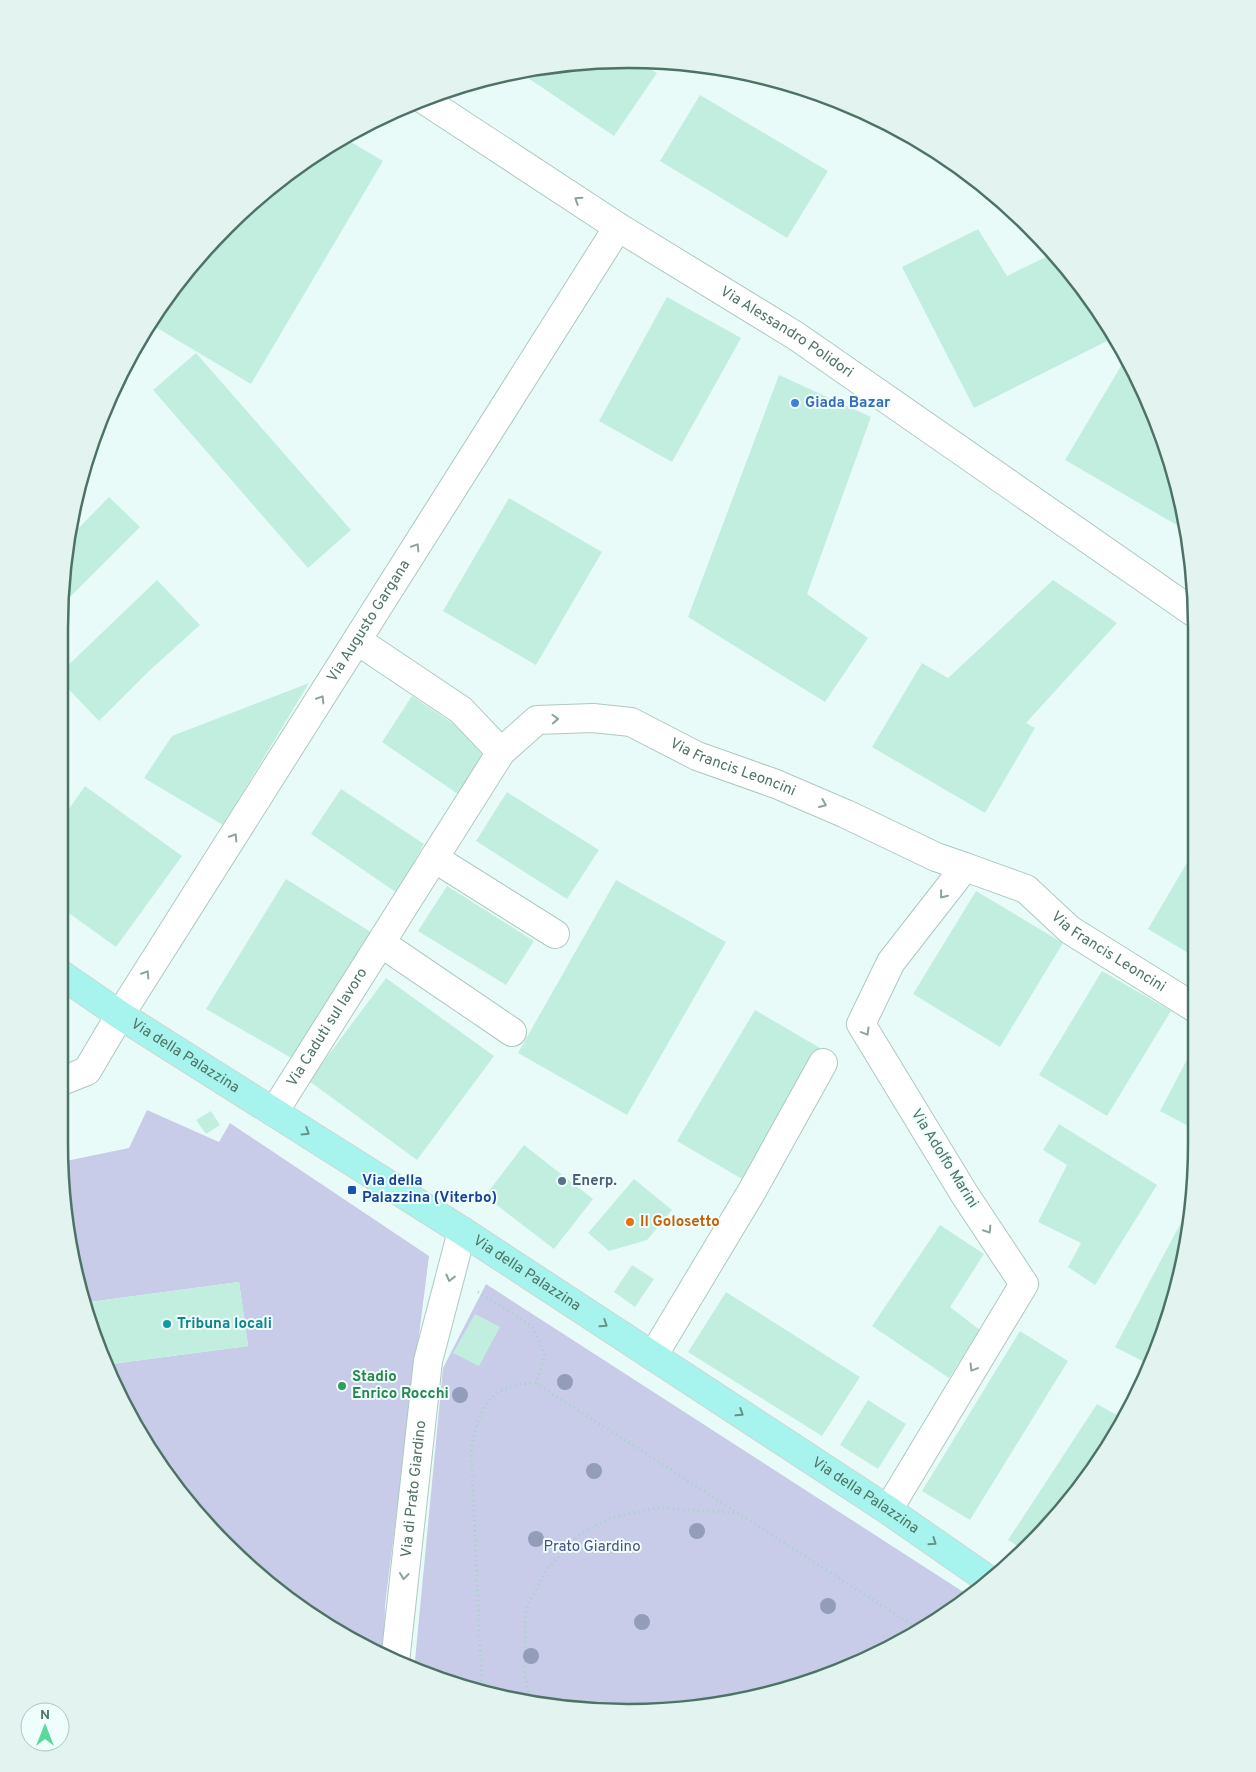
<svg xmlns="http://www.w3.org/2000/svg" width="1256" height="1772" font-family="Overpass,sans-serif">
	<rect width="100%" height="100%" fill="#e9fbf9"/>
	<path fill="#c8cce8" d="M147,1110L219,1142L230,1123L429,1256L385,1605L384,1657L343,1637L253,1572L155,1460L104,1365L248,1346L239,1282L82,1303L78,1292L61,1162L129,1148Z
		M486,1284L968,1595L880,1654L739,1702L628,1713L554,1708L414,1671L443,1368Z"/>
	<path fill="#c2eee0" d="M638,61L657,73L614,136L519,72L553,64Z
		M700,95L828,171L787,238L660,161Z
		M341,136L383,161L251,384L152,325L180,278L252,200Z
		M978,229L1007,276L1056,252L1113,338L974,408L902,267Z
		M667,297L741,338L672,462L599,421Z
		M196,353L351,530L308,568L153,390Z
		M1121,366L1139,376L1167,445L1187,531L1065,460Z
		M779,375L871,417L807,594L868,638L825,702L688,617Z
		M109,497L140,527L61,606L68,539Z
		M509,498L602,552L536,665L443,611Z
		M157,580L200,625L149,671L99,721L59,679V674Z
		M1053,580L1117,623L1026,723L1035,728L985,813L872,747L922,663L948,678Z
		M309,683L223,825L144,778L172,736Z
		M412,696L495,752L468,801L382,742Z
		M85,786L182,856L116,947L59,906V823Z
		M341,789L424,844L397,893L311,834Z
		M507,792L599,850L567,899L476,841Z
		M1191,856L1194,857L1195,957L1148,929Z
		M286,879L374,934L295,1060L206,1009Z
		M616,880L726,942L627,1115L518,1053Z
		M447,886L534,941L506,985L418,931Z
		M976,891L1063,943L1000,1047L913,994Z
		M1102,971L1171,1011L1107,1116L1039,1075Z
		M386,978L494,1056L417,1160L309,1081Z
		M755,1010L820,1048L742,1179L677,1141Z
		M1193,1048L1195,1050L1196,1130L1160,1111Z
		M211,1111L220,1125L206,1134L196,1120Z
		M1059,1124L1157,1185L1095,1285L1068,1267L1081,1243L1038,1222L1067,1165L1043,1150Z
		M524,1145L593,1199L554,1249L485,1196Z
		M634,1179L672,1210L647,1240L609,1251L588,1233Z
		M1187,1211L1191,1213L1178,1291L1150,1365L1115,1347Z
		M940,1225L984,1254L950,1307L980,1330L949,1378L872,1326Z
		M632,1265L654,1279L635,1307L614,1292Z
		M239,1282L248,1346L104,1365L82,1303Z
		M726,1292L860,1377L822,1436L688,1352Z
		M475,1314L500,1327L479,1366L453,1353Z
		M1020,1331L1068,1361L970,1520L922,1491Z
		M868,1400L906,1424L878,1469L840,1445Z
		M1097,1404L1124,1419L1080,1490L1024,1550L1008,1540Z"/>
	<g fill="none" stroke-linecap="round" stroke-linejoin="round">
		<g stroke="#acc9c1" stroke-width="30">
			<g id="minor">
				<path id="s1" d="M423,99L618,227L796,336L1193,612"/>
				<path id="s2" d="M501,752L537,720L593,718L631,722L697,756L776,784L846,814L936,857L965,867"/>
				<path d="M434,858L555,934"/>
				<path d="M381,943L512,1032"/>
				<path id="s3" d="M59,1082L87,1071L120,1015L618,227"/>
				<path id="s4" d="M274,1112L501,752L461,710L358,641"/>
				<path d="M653,1356L752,1191L823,1063"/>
				<path id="s5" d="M888,1510L1024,1284L965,1195L861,1024L891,962L965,867L1026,889L1070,930L1195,1008"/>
				<path id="s6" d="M395,1662L428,1361L462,1231"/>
			</g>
		</g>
		<g stroke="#cdd8d4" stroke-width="30">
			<g id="major">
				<path id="s7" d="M59,973L120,1015L462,1231L888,1510L990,1581"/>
			</g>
		</g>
		<path stroke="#a5d3c4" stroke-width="3" stroke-dasharray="1 4" stroke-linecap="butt" d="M478,1292L532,1326L545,1355L536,1383C490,1383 479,1408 471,1449L482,1689
			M536,1383L918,1629
			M530,1702L524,1670L526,1609L546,1570L580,1534L611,1518L655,1508L738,1513"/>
		<use href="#minor" stroke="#fff" stroke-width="28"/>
		<use href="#major" stroke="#a6f4ed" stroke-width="28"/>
	</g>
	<g fill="#939cb9">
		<circle cx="565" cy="1382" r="8"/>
		<circle cx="460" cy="1395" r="8"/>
		<circle cx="594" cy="1471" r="8"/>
		<circle cx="697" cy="1531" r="8"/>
		<circle cx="536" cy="1539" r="8"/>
		<circle cx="828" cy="1606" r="8"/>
		<circle cx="642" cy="1622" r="8"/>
		<circle cx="531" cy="1656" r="8"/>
	</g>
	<defs><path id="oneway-chevron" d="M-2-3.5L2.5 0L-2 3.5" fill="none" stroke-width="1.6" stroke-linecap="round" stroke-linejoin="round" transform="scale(1.25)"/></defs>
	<g stroke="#8ca49c">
		<use href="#oneway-chevron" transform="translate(578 200) rotate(-147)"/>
		<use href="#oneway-chevron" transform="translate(416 547) rotate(-58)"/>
		<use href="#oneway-chevron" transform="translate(321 699) rotate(-58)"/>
		<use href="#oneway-chevron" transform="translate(555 719) rotate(-2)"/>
		<use href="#oneway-chevron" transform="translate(823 804) rotate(23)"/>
		<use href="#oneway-chevron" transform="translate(234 837) rotate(-58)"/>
		<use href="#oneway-chevron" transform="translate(943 895) rotate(128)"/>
		<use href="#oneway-chevron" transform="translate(146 974) rotate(-57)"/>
		<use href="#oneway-chevron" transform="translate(866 1032) rotate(59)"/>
		<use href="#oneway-chevron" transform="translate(988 1230) rotate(57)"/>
		<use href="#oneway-chevron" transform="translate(450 1278) rotate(104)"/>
		<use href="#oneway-chevron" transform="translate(973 1368) rotate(121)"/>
		<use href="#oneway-chevron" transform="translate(404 1576) rotate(96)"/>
	</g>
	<g stroke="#649388">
		<use href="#oneway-chevron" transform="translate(306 1132) rotate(32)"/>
		<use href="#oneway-chevron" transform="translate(604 1324) rotate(33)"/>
		<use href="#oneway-chevron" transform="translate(740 1413) rotate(33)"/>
		<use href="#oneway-chevron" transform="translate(933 1542) rotate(35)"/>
	</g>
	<circle fill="#3f7fe0" stroke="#effefc" stroke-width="2" cx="795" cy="403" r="5"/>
	<circle fill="#5c6f8a" stroke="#effefc" stroke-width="2" cx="562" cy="1181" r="5"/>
	<rect fill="#1a4fb4" stroke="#effefc" stroke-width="2" x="347" y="1185" width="10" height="10" rx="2.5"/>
	<circle fill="#e8710a" stroke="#effefc" stroke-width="2" cx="630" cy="1222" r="5"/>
	<circle fill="#0f9aa8" stroke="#effefc" stroke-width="2" cx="167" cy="1324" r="5"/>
	<circle fill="#2e9e5b" stroke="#effefc" stroke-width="2" cx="342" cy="1386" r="5"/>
	<g text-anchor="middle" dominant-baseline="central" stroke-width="4" stroke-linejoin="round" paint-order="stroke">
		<g font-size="15" fill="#4e7366" stroke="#effefc">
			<text stroke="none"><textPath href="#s1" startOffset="432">Via Alessandro Polidori</textPath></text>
			<text stroke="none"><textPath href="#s3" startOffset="561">Via Augusto Gargana</textPath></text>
			<text stroke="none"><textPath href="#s2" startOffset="254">Via Francis Leoncini</textPath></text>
			<text stroke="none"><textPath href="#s5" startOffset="929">Via Francis Leoncini</textPath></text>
			<text stroke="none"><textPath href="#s4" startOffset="100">Via Caduti sul lavoro</textPath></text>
			<text stroke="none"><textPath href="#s7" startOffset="151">Via della Palazzina</textPath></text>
			<text transform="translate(944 1159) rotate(58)">Via Adolfo Marini</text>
			<text stroke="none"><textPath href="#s7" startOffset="556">Via della Palazzina</textPath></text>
			<text stroke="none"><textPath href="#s6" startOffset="174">Via di Prato Giardino</textPath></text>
			<text stroke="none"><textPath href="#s7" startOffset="961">Via della Palazzina</textPath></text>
		</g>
		<g font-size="15" font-weight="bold" fill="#366cbe" stroke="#effefc" text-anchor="start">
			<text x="805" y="403">Giada Bazar</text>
		</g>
		<g font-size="15" font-weight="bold" fill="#164399" stroke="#effefc" text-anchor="start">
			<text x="362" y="1181">Via della<tspan x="362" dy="17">Palazzina (Viterbo)</tspan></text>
		</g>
		<g font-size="15" font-weight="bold" fill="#4e5e75" stroke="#effefc" text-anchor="start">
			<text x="572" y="1181">Enerp.</text>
		</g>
		<g font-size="15" font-weight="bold" fill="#c56008" stroke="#effefc" text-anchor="start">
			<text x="640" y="1222">Il Golosetto</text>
		</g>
		<g font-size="15" font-weight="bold" fill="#0d838f" stroke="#effefc" text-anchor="start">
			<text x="177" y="1324">Tribuna locali</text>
		</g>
		<g font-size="15" font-weight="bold" fill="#27864d" stroke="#effefc" text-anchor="start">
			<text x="352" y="1377">Stadio<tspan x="352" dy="17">Enrico Rocchi</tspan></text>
		</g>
		<g font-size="15" fill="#4d4e84" stroke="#effefc">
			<text x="592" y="1547">Prato Giardino</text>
		</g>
	</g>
	<path d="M0 0H1256V1772H0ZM628 68H628A560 560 0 0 1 1188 628V1144A560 560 0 0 1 628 1704H628A560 560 0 0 1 68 1144V628A560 560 0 0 1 628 68Z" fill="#e2f3f0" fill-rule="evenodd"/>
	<path fill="none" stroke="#4e7366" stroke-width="2.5" d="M628 68H628A560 560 0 0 1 1188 628V1144A560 560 0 0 1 628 1704H628A560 560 0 0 1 68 1144V628A560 560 0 0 1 628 68Z"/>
	<g transform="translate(45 1727)"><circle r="24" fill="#effefc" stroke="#afc6c0"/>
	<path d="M0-4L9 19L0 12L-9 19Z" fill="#58db9a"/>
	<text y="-8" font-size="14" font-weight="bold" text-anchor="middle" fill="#4e7366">N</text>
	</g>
</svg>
